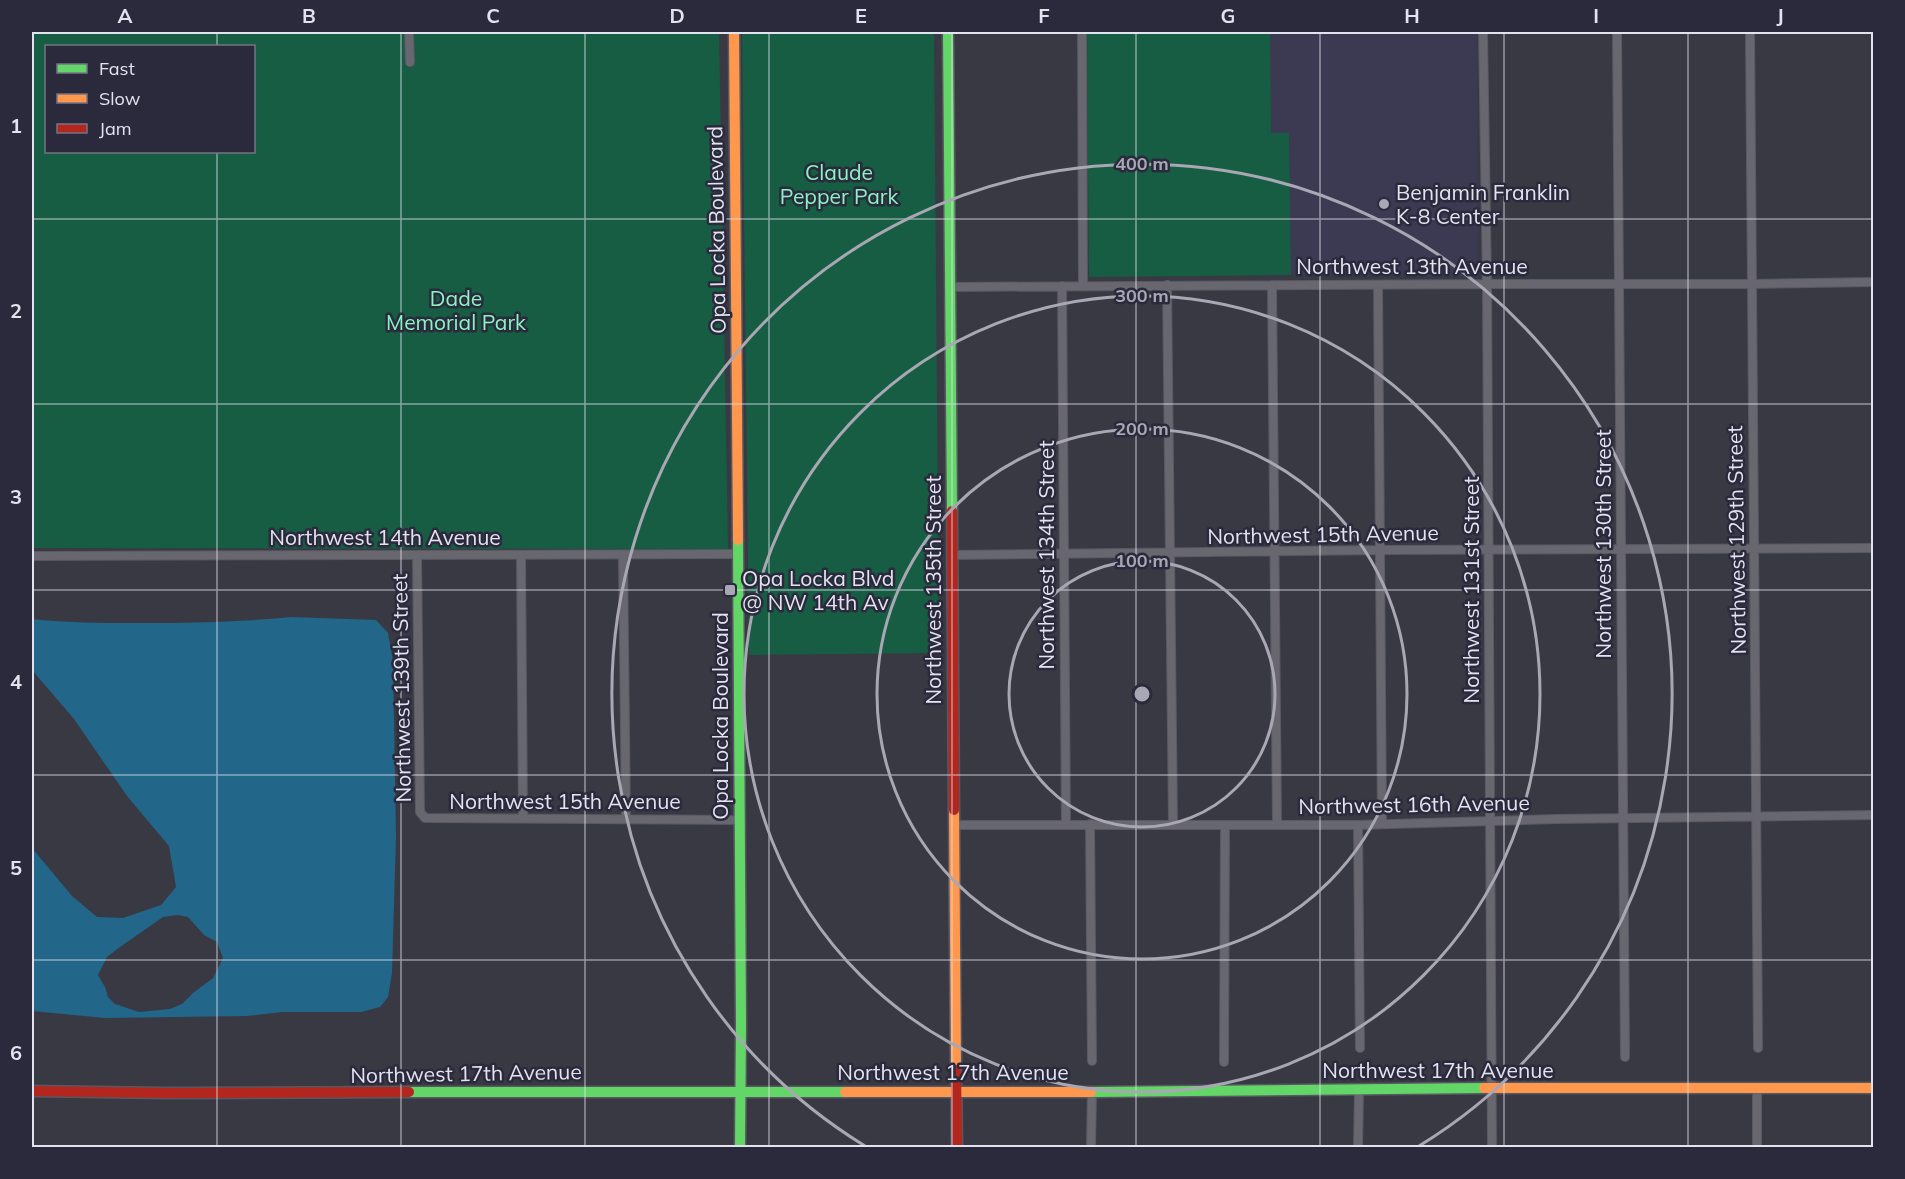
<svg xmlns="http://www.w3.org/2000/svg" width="1905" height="1179" font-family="Mulish,sans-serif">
	<rect width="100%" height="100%" fill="#393944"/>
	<path fill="#3c3a52" d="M1270,32H1477L1478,278L1291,275L1289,133L1271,134Z"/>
	<path fill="#165d43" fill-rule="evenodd" d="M32,32L417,33L418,32H719L728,549L32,548ZM46,46H254V152H46Z
		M742,32H934L939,653L749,655Z
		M1087,32H1270L1271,133H1289L1291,275L1089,277Z"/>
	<path fill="#226689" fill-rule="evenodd" d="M291,617L376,620L388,633L393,662L396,836L392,973L388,997L380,1007L361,1012H282L247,1016L105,1018L32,1011V848L72,896L97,917L123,918L161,905L176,887L169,846L127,796L74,719L32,670V619C79,624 127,623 175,623C214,622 252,621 291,617ZM178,915L188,917L204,935L217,942L223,958L213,978L193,993L182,1004L170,1009L139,1012L115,1004L108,997L105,987L98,975L107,957L120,947L163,917Z"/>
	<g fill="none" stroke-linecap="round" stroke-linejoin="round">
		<g stroke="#585862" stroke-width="10">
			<path id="street" d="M409,32L410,62
				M1082,32L1083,285
				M1483,32L1487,284L1492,1148
				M1617,32L1625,1057
				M1750,32L1758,1048
				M1167,285L1173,824
				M1272,285L1277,824
				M1378,285L1382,824
				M1062,286L1066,824
				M950,287L1487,284H1752L1874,282
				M521,555L523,818
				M623,555L626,819
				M953,555L1380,550L1874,548
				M32,556L738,554
				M417,556L420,812L425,818L740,820
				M1090,824L1092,1061
				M955,825H1358L1556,819L1874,815
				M1358,825L1360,1048
				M1224,1062L1225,825
				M1091,1148L1092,1092
				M1358,1148L1359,1090
				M1757,1148V1089"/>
		</g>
		<g stroke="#585862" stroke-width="13">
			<path id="fast" d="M948,32L952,511
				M738,540L741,1024L740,1148
				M409,1092H845
				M1091,1092L1484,1088"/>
		</g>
		<g stroke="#585862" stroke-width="13">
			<path id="slow" d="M734,32L738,540
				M954,810L956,1070
				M1484,1088H1874
				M845,1092H1091"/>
		</g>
		<g stroke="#585862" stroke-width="13">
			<path id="jam" d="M952,511L954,810
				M956,1070L957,1148
				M32,1091L165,1093L409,1092"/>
		</g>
		<use href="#street" stroke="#686770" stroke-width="8"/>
		<use href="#fast" stroke="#63d668" stroke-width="10"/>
		<use href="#slow" stroke="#ff974d" stroke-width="10"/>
		<use href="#jam" stroke="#b3261e" stroke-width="10"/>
	</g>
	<path fill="none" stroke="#e3e2ef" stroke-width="1.5" stroke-opacity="0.55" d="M217,32V46M401,32V1148M585,32V1148M769,32V1148M952,32V1148M1136,32V1148M1320,32V1148M1504,32V1148M1688,32V1148M217,152V1148M32,219H1874M32,404H1874M32,590H1874M32,775H1874M32,960H1874"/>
	<g fill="none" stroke="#a8a7b3" stroke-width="3">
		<circle cx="1142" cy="694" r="133"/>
		<circle cx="1142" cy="694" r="265"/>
		<circle cx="1142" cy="694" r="398"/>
		<path d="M865 1146A530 530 0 1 1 1419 1146"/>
	</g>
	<g fill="#a8a7b3" stroke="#2b2a3d" stroke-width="2">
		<circle cx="1384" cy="204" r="6"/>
		<rect x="724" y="584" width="12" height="12" rx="3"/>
	</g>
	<g text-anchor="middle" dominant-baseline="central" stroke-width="5" stroke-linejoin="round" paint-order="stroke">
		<g font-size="21" fill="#89f3c1" stroke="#2b2a3d">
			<text x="839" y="172">Claude<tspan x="839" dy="24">Pepper Park</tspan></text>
			<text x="456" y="298">Dade<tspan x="456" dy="24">Memorial Park</tspan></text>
		</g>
		<g font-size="21" fill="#e3e2ef" stroke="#2b2a3d" text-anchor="start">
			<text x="1396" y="192">Benjamin Franklin<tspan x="1396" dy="24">K-8 Center</tspan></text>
			<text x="742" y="578">Opa Locka Blvd<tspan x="742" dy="24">@ NW 14th Av</tspan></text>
		</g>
		<g font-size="21" fill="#e3e2ef" stroke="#2b2a3d">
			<text transform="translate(716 230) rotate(-91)">Opa Locka Boulevard</text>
			<text x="1412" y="266">Northwest 13th Avenue</text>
			<text transform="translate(1323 534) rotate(-1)">Northwest 15th Avenue</text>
			<text x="385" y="537">Northwest 14th Avenue</text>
			<text transform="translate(1736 540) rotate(-91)">Northwest 129th Street</text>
			<text transform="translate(1603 544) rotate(-90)">Northwest 130th Street</text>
			<text transform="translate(1046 555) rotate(-90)">Northwest 134th Street</text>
			<text transform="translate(933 590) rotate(-90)">Northwest 135th Street</text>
			<text transform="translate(1471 590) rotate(-90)">Northwest 131st Street</text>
			<text transform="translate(401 688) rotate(-91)">Northwest 139th Street</text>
			<text transform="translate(720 716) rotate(-90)">Opa Locka Boulevard</text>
			<text x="565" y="801">Northwest 15th Avenue</text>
			<text transform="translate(1414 804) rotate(-1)">Northwest 16th Avenue</text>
			<text x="1438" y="1070">Northwest 17th Avenue</text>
			<text x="953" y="1072">Northwest 17th Avenue</text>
			<text transform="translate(466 1073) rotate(-1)">Northwest 17th Avenue</text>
		</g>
	</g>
	<circle cx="1142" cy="694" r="9" fill="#a8a7b3" stroke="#2b2a3d" stroke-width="3"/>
	<g font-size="18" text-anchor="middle" font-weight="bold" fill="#a8a7b3" stroke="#2b2a3d" stroke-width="5" stroke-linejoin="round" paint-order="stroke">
		<text x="1142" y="170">400 m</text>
		<text x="1142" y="302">300 m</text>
		<text x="1142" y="435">200 m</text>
		<text x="1142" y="567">100 m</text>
	</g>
	<rect width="1905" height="1179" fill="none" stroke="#2b2a3d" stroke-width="66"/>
	<rect x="45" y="45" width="210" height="108" fill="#2b2a3d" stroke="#757484" stroke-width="1.5"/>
	<rect x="57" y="64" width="30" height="9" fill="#63d668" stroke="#757484" stroke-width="1.5"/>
	<text x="99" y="75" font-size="18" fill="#e3e2ef">Fast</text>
	<rect x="57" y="94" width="30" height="9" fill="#ff974d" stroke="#757484" stroke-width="1.5"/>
	<text x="99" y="105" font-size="18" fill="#e3e2ef">Slow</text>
	<rect x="57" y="124" width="30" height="9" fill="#b3261e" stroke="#757484" stroke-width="1.5"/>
	<text x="99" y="135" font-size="18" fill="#e3e2ef">Jam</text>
	<rect x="33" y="33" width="1839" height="1113" fill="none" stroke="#e3e2ef" stroke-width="2"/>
	<g font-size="20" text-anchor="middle" font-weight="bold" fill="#e3e2ef">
		<text x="125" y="23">A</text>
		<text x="309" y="23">B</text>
		<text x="493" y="23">C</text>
		<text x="677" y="23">D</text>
		<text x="861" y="23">E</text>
		<text x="1044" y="23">F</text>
		<text x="1228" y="23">G</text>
		<text x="1412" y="23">H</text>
		<text x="1596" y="23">I</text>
		<text x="1780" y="23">J</text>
		<text x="16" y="133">1</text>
		<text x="16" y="318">2</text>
		<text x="16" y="504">3</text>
		<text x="16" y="689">4</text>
		<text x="16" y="875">5</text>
		<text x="16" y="1060">6</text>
	</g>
</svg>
